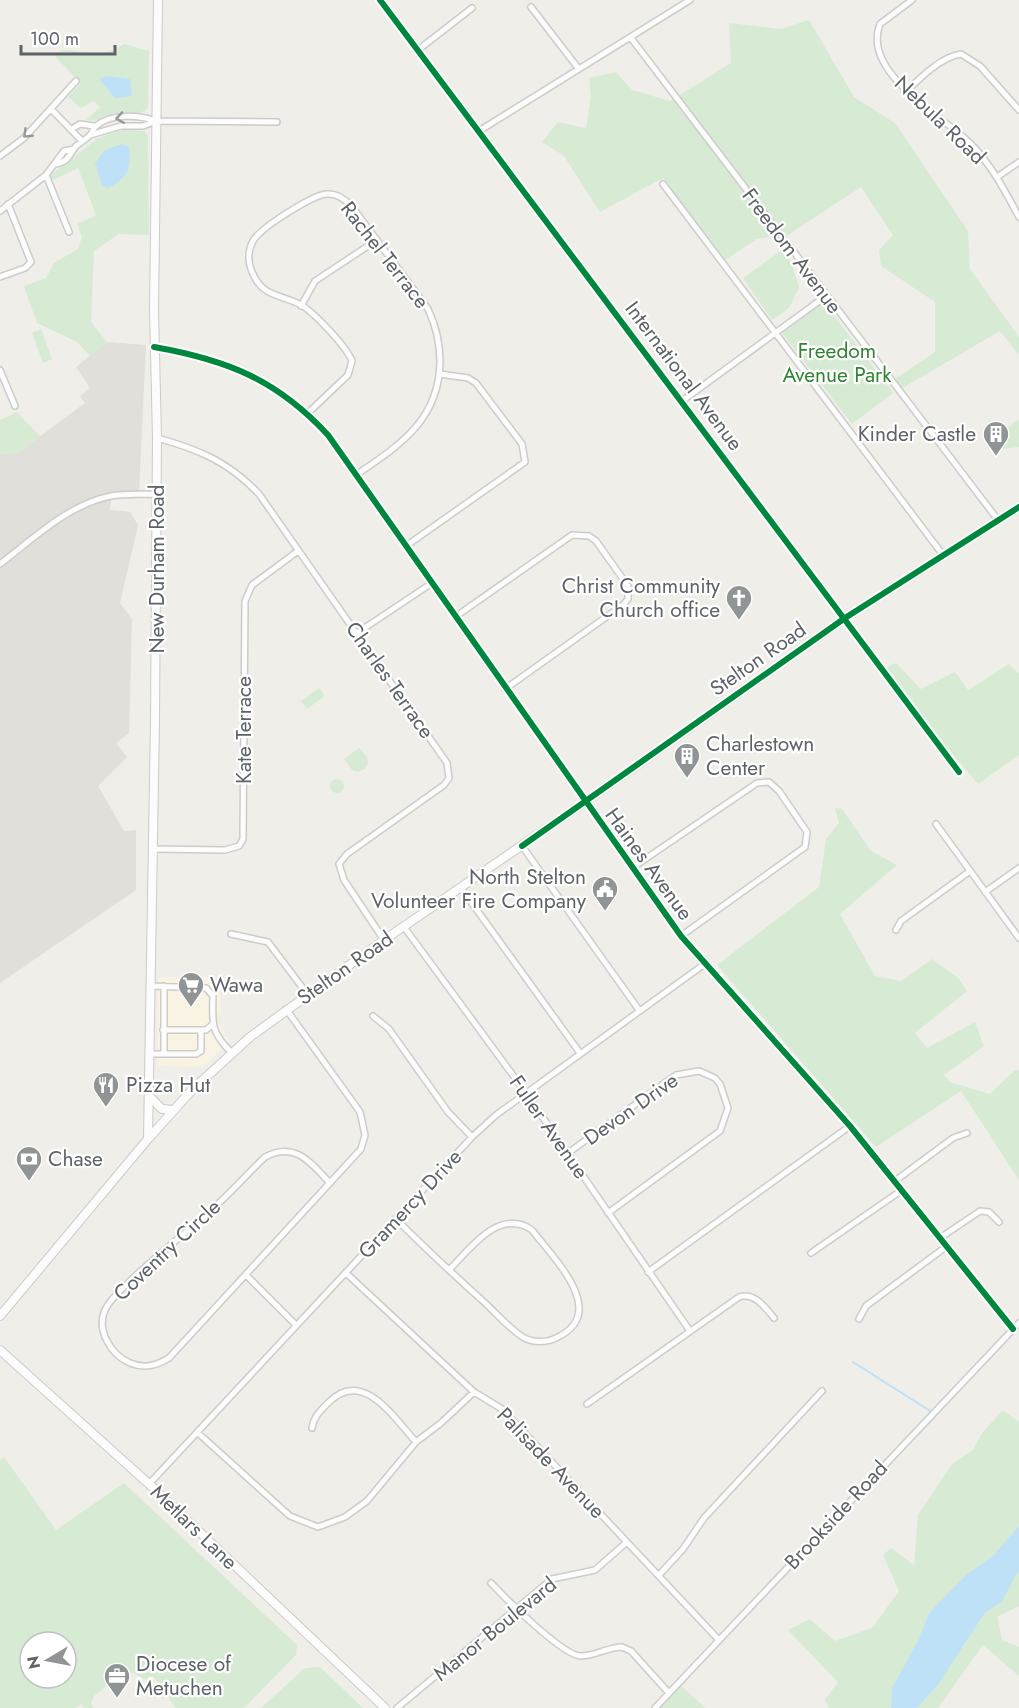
<svg xmlns="http://www.w3.org/2000/svg" width="1019" height="1708" font-family="Jost,sans-serif">
	<rect width="100%" height="100%" fill="#efeee9"/>
	<path fill="#f8f3e3" d="M199,976L208,977L220,993L221,1012L214,1018L230,1041L203,1067L158,1066V978Z"/>
	<path fill="#e0dfda" d="M107,342L146,345L139,492L112,494L110,510L130,512L138,525L120,603L132,619L129,733L116,743L127,757L98,786L124,831L136,830V890L0,983V454L19,452L85,403L80,396L90,388L76,367Z"/>
	<path fill="#d7ebd4" fill-rule="evenodd" d="M809,20L854,97L895,123L968,231L970,269L1019,337V355L1000,331L899,390L892,381L935,352V302L881,266L879,250L893,235L861,187L788,235L757,239L725,260L663,178L600,212L564,156L542,142L558,122L586,128L591,96L589,78L616,72L632,90L670,101L731,63L729,23L781,29Z
		M124,44L149,51L148,108C140,117 99,122 86,120L100,107L93,101L81,108L68,97L81,83L55,57L62,50C89,51 99,60 124,44Z
		M125,129L144,131L148,136L149,235L119,234L94,251L91,322L107,342L90,356L77,342L37,323L24,286L46,278L54,263L78,249L82,237L77,224L96,215L78,168L53,180L51,179L52,174L98,138Z
		M782,250L792,264L799,288L789,308L772,320L743,278Z
		M823,301L893,393L852,424L782,333Z
		M41,329L52,359L43,363L32,333Z
		M17,412L40,436L19,452L0,454V420Z
		M1019,419V447L993,450L991,441Z
		M896,663L921,689L955,672L968,690L1009,664L1019,674V755L978,784L881,670Z
		M319,688L325,696L307,709L301,701Z
		M359,748L367,757L368,763L365,769L358,772L352,770L344,759Z
		M330 786a7 7 0 1 1 14 0a7 7 0 1 1-14 0Z
		M835,808L842,809L871,851L897,865L840,914L875,976L901,981L932,959L958,978L967,991L915,1033L927,1048L975,1022L984,1046L944,1075L950,1082L990,1094L1014,1071L1019,1070V1180L961,1091L876,1147L717,965L819,887L826,839L839,823Z
		M1003,1410L1019,1422V1606L997,1617L1002,1640L1019,1647V1676L983,1645L938,1708H829L825,1700L838,1682L788,1630L810,1619L835,1641L872,1628L899,1591L883,1555L891,1548L914,1565L918,1515L952,1464L973,1450L982,1433Z
		M4,1457L56,1530L124,1483L297,1645L296,1655L244,1708H176L153,1676L146,1680L127,1670L94,1696L91,1703L94,1708H84L81,1704L75,1708H0V1461ZM30,1642H66V1678H30Z
		M320,1667L363,1708H261L305,1668Z
		M681,1686L706,1708H660Z"/>
	<path fill="#bee1f8" d="M106,76L130,79L132,96L115,98L99,79Z
		M122,144L129,147C132,168 127,180 107,188L102,185L95,163L105,150Z
		M1019,1526V1570L1002,1601L984,1614L937,1686L917,1708H891L892,1688L919,1639L929,1613L966,1575L993,1556Z"/>
	<g fill="none" stroke-linecap="round" stroke-linejoin="round">
		<path stroke="#bee1f8" stroke-width="2" d="M853,1362L932,1412"/>
		<g stroke="#cccccb" stroke-width="8">
			<path id="street" d="M380,0L959,772
				M912,0L880,24C861,72 941,115 970,143C991,164 1005,191 1019,217
				M531,7L578,68
				M631,38L998,520
				M418,50L472,8
				M907,91C921,77 941,57 961,54L980,66L1019,110
				M51,109L82,141
				M72,129L80,124L94,126
				M479,131L690,0
				M90,135L121,126H143L156,121L277,122
				M0,156L24,138L76,81
				M56,164C68,162 69,155 76,146C81,142 87,139 91,134C94,130 92,129 96,126C111,113 139,115 156,121
				M46,175L69,232
				M997,177L1019,162
				M663,184L943,555
				M0,211L46,175L64,151L74,149
				M0,277L25,268L31,262L8,204
				M301,306L315,281L377,240
				M154,347C228,360 277,380 328,435L681,936L850,1126L1013,1329
				M0,370L15,406
				M682,401L826,296
				M308,413L348,375L352,361C346,346 316,315 303,306C285,295 264,298 254,276C248,265 247,252 253,241C260,228 311,196 326,194C336,193 342,198 350,204L428,309C436,326 440,344 440,362C439,420 400,445 356,475
				M157,438C198,449 229,462 259,494L447,763L449,778L444,785L347,854L339,864L344,880L384,940
				M406,546L525,462L522,444L476,383L468,378L440,374
				M0,564C33,539 69,504 111,496C125,493 142,495 157,494
				M455,617L572,535L589,536L596,541L628,586V599L623,605L505,689
				M357,633L432,583
				M936,824L1019,938
				M522,846L639,1010
				M152,849L225,850L239,846L243,839L245,601L252,585L298,551
				M632,868L757,783L769,782L779,791L807,832L805,847L681,936
				M461,888L580,1053
				M985,892L1019,868
				M404,927L526,1093L690,1331
				M896,930L901,921L970,871
				M231,934L268,942L308,995
				M150,986L206,988L213,996C212,1024 211,1033 232,1053
				M164,986V1054
				M286,1009L360,1112L365,1135L361,1149L169,1358C156,1366 144,1369 130,1363C111,1355 96,1330 105,1310C110,1299 121,1290 129,1282C155,1257 182,1236 209,1212C229,1195 246,1175 265,1157C295,1141 310,1162 330,1183
				M373,1016L389,1029L448,1112L472,1137
				M163,1030H206L212,1025
				M150,1054H196L201,1051V1030
				M568,1153L676,1075L699,1071L715,1078L720,1084L728,1108L720,1131L608,1213
				M895,1181L953,1138L967,1133
				M397,1220C425,1248 454,1275 484,1302C496,1313 508,1327 521,1336C531,1343 546,1343 556,1338C611,1313 553,1258 532,1230C499,1207 470,1249 449,1270
				M940,1238L980,1211L989,1212L999,1222
				M811,1253L902,1190
				M648,1272L850,1126
				M346,1273L474,1392L502,1409L718,1639
				M246,1275L295,1324
				M859,1319L866,1306L947,1246
				M587,1404L739,1297C754,1292 765,1307 774,1318
				M312,1428C314,1416 321,1410 329,1402C363,1368 394,1418 416,1442
				M198,1433L290,1516L318,1527L345,1517L367,1501L416,1442L441,1423L474,1392
				M149,1484L472,1137L496,1115L706,963
				M659,1575L683,1549L704,1518L822,1391
				M491,1583C505,1598 563,1656 581,1656C595,1656 608,1647 622,1647L631,1651L669,1693
				M397,1708L552,1579L595,1570L627,1542
				M655,1708L1019,1323"/>
		</g>
		<g stroke="#cbcbca" stroke-width="10">
			<path id="secondary" d="M149,1096L162,1109L174,1110
				M148,1139L155,720L157,438L154,310L158,0
				M0,1316L148,1139L192,1090L250,1037L384,940L585,802L845,618L1019,507
				M0,1350L149,1484L385,1708"/>
		</g>
		<use href="#street" stroke="#fdfcfc" stroke-width="5"/>
		<use href="#secondary" stroke="#fdfcfc" stroke-width="8"/>
		<g stroke="#fff" stroke-width="10">
			<path id="cycleway" d="M380,0L959,772
				M154,347C228,360 277,380 328,435L681,936L850,1126L1013,1329
				M522,846L845,618L1019,507"/>
		</g>
		<use href="#cycleway" stroke="#00873e" stroke-width="6"/>
	</g>
	<defs><path id="oneway-chevron" d="M-2-3.5L2.5 0L-2 3.5" fill="none" stroke-width="1.6" stroke-linecap="round" stroke-linejoin="round" transform="scale(1.5)"/></defs>
	<g stroke="#96999c">
		<use href="#oneway-chevron" transform="translate(120 118) rotate(171)"/>
		<use href="#oneway-chevron" transform="translate(27 134) rotate(136)"/>
	</g>
	<defs>
		<g id="building-pin" transform="scale(1.35)"><path d="M0 17L-7.5 6A9.5 9.5 0 1 1 7.5 6Z" fill="#919495" stroke="#fff"/><path d="M-4-6H4V6H1V3H-1V6H-4ZM-2.5-4.3h1.7v1.8h-1.7ZM.8-4.3h1.7v1.8H.8ZM-2.5-1h1.7V.8h-1.7ZM.8-1h1.7V.8H.8Z" fill="#fff"/></g>
		<g id="church-pin" transform="scale(1.35)"><path d="M0 17L-7.5 6A9.5 9.5 0 1 1 7.5 6Z" fill="#919495" stroke="#fff"/><path d="M-1.2-6h2.4v3.5h3.3v2.4h-3.3V6h-2.4V-.1h-3.3v-2.4h3.3Z" fill="#fff"/></g>
		<g id="civic-pin" transform="scale(1.35)"><path d="M0 17L-7.5 6A9.5 9.5 0 1 1 7.5 6Z" fill="#919495" stroke="#fff"/><path d="M-.6-6.5H3V-4.5H.6V-3L4-1V1h2V6H-6V1h2V-1L-.6-3ZM-1.2 2.5V6h2.4V2.5Z" fill="#fff"/></g>
		<g id="supermarket-pin" transform="scale(1.35)"><path d="M0 17L-7.5 6A9.5 9.5 0 1 1 7.5 6Z" fill="#919495" stroke="#fff"/><path d="M-6-5.5h2.5l.6 2H6L4.5 2H-2.5L-4.4-4H-6ZM-1.5 3.2a1.3 1.3 0 1 0 .1 0ZM3 3.2a1.3 1.3 0 1 0 .1 0Z" fill="#fff"/></g>
		<g id="restaurant-pin" transform="scale(1.35)"><path d="M0 17L-7.5 6A9.5 9.5 0 1 1 7.5 6Z" fill="#919495" stroke="#fff"/><path d="M-5-6h1v4h1v-4h1v4h1v-4h1v5L-1.5 .5V6h-2V.5L-5-1ZM5-6V6H3V1.5H1.5Q1.5-4 5-6Z" fill="#fff"/></g>
		<g id="bank-pin" transform="scale(1.35)"><path d="M0 17L-7.5 6A9.5 9.5 0 1 1 7.5 6Z" fill="#919495" stroke="#fff"/><path d="M-6-4H6V4H-6ZM0-2.3a2.3 2.3 0 1 0 0 4.6a2.3 2.3 0 1 0 0-4.6Z" fill="#fff"/></g>
		<g id="office-pin" transform="scale(1.35)"><path d="M0 17L-7.5 6A9.5 9.5 0 1 1 7.5 6Z" fill="#919495" stroke="#fff"/><path d="M-6-3h4V-5.5h4V-3h4V5H-6ZM-1-4.5V-3h2v-1.5ZM-6 0V1H6V0Z" fill="#fff"/></g>
	</defs>
	<g fill-rule="evenodd">
		<use href="#building-pin" x="996" y="434"/>
		<use href="#church-pin" x="739" y="598"/>
		<use href="#building-pin" x="687" y="756"/>
		<use href="#civic-pin" x="605" y="889"/>
		<use href="#supermarket-pin" x="191" y="985"/>
		<use href="#restaurant-pin" x="106" y="1085"/>
		<use href="#bank-pin" x="29" y="1159"/>
		<use href="#office-pin" x="117" y="1676"/>
	</g>
	<g text-anchor="middle" dominant-baseline="central" stroke-width="4.5" stroke-linejoin="round" paint-order="stroke">
		<g font-size="21" fill="#5e6368" stroke="#fff">
			<text transform="translate(940 120) rotate(44)">Nebula Road</text>
			<text transform="translate(792 251) rotate(53)">Freedom Avenue</text>
			<text transform="translate(385 255) rotate(52)">Rachel Terrace</text>
			<text transform="translate(684 376) rotate(53)">International Avenue</text>
			<text transform="translate(157 569) rotate(-90)">New Durham Road</text>
			<text transform="translate(758 659) rotate(-35)">Stelton Road</text>
			<text transform="translate(390 680) rotate(55)">Charles Terrace</text>
			<text transform="translate(244 730) rotate(-90)">Kate Terrace</text>
			<text transform="translate(649 864) rotate(54)">Haines Avenue</text>
			<text transform="translate(345 968) rotate(-35)">Stelton Road</text>
			<text transform="translate(631 1109) rotate(-35)">Devon Drive</text>
			<text transform="translate(549 1127) rotate(55)">Fuller Avenue</text>
			<text transform="translate(410 1204) rotate(-47)">Gramercy Drive</text>
			<text transform="translate(167 1250) rotate(-43)">Coventry Circle</text>
			<text transform="translate(551 1463) rotate(46)">Palisade Avenue</text>
			<text transform="translate(836 1515) rotate(-47)">Brookside Road</text>
			<text transform="translate(194 1527) rotate(44)">Metlars Lane</text>
			<text transform="translate(495 1629) rotate(-39)">Manor Boulevard</text>
		</g>
		<g font-size="21" fill="#318434" stroke="#fff">
			<text x="837" y="351">Freedom<tspan x="837" dy="24">Avenue Park</tspan></text>
		</g>
		<g font-size="21" fill="#5e6368" stroke="#fff" text-anchor="start">
			<text x="976" y="434" text-anchor="end">Kinder Castle</text>
			<text x="720" y="586" text-anchor="end">Christ Community<tspan x="720" dy="24">Church office</tspan></text>
			<text x="706" y="744">Charlestown<tspan x="706" dy="24">Center</tspan></text>
			<text x="586" y="877" text-anchor="end">North Stelton<tspan x="586" dy="24">Volunteer Fire Company</tspan></text>
			<text x="210" y="985">Wawa</text>
			<text x="126" y="1085">Pizza Hut</text>
			<text x="48" y="1159">Chase</text>
			<text x="136" y="1664">Diocese of<tspan x="136" dy="24">Metuchen</tspan></text>
		</g>
	</g>
	<g transform="translate(48 1660) rotate(260)"><circle r="28" fill="#ffffff" stroke="#bfc1c3" stroke-width="1.5"/>
	<path d="M0-4.5L10 22L0 15L-10 22Z" fill="#919495"/>
	<text y="-9" font-size="16" font-weight="bold" text-anchor="middle" fill="#5e6368">N</text>
	</g>
	<path d="M21 45v9h94v-9" fill="none" stroke="#5e6368" stroke-width="3"/>
	<text x="30" y="45" font-size="18" fill="#5e6368" stroke="#ffffff" stroke-width="4.5" paint-order="stroke">100 m</text>
</svg>
